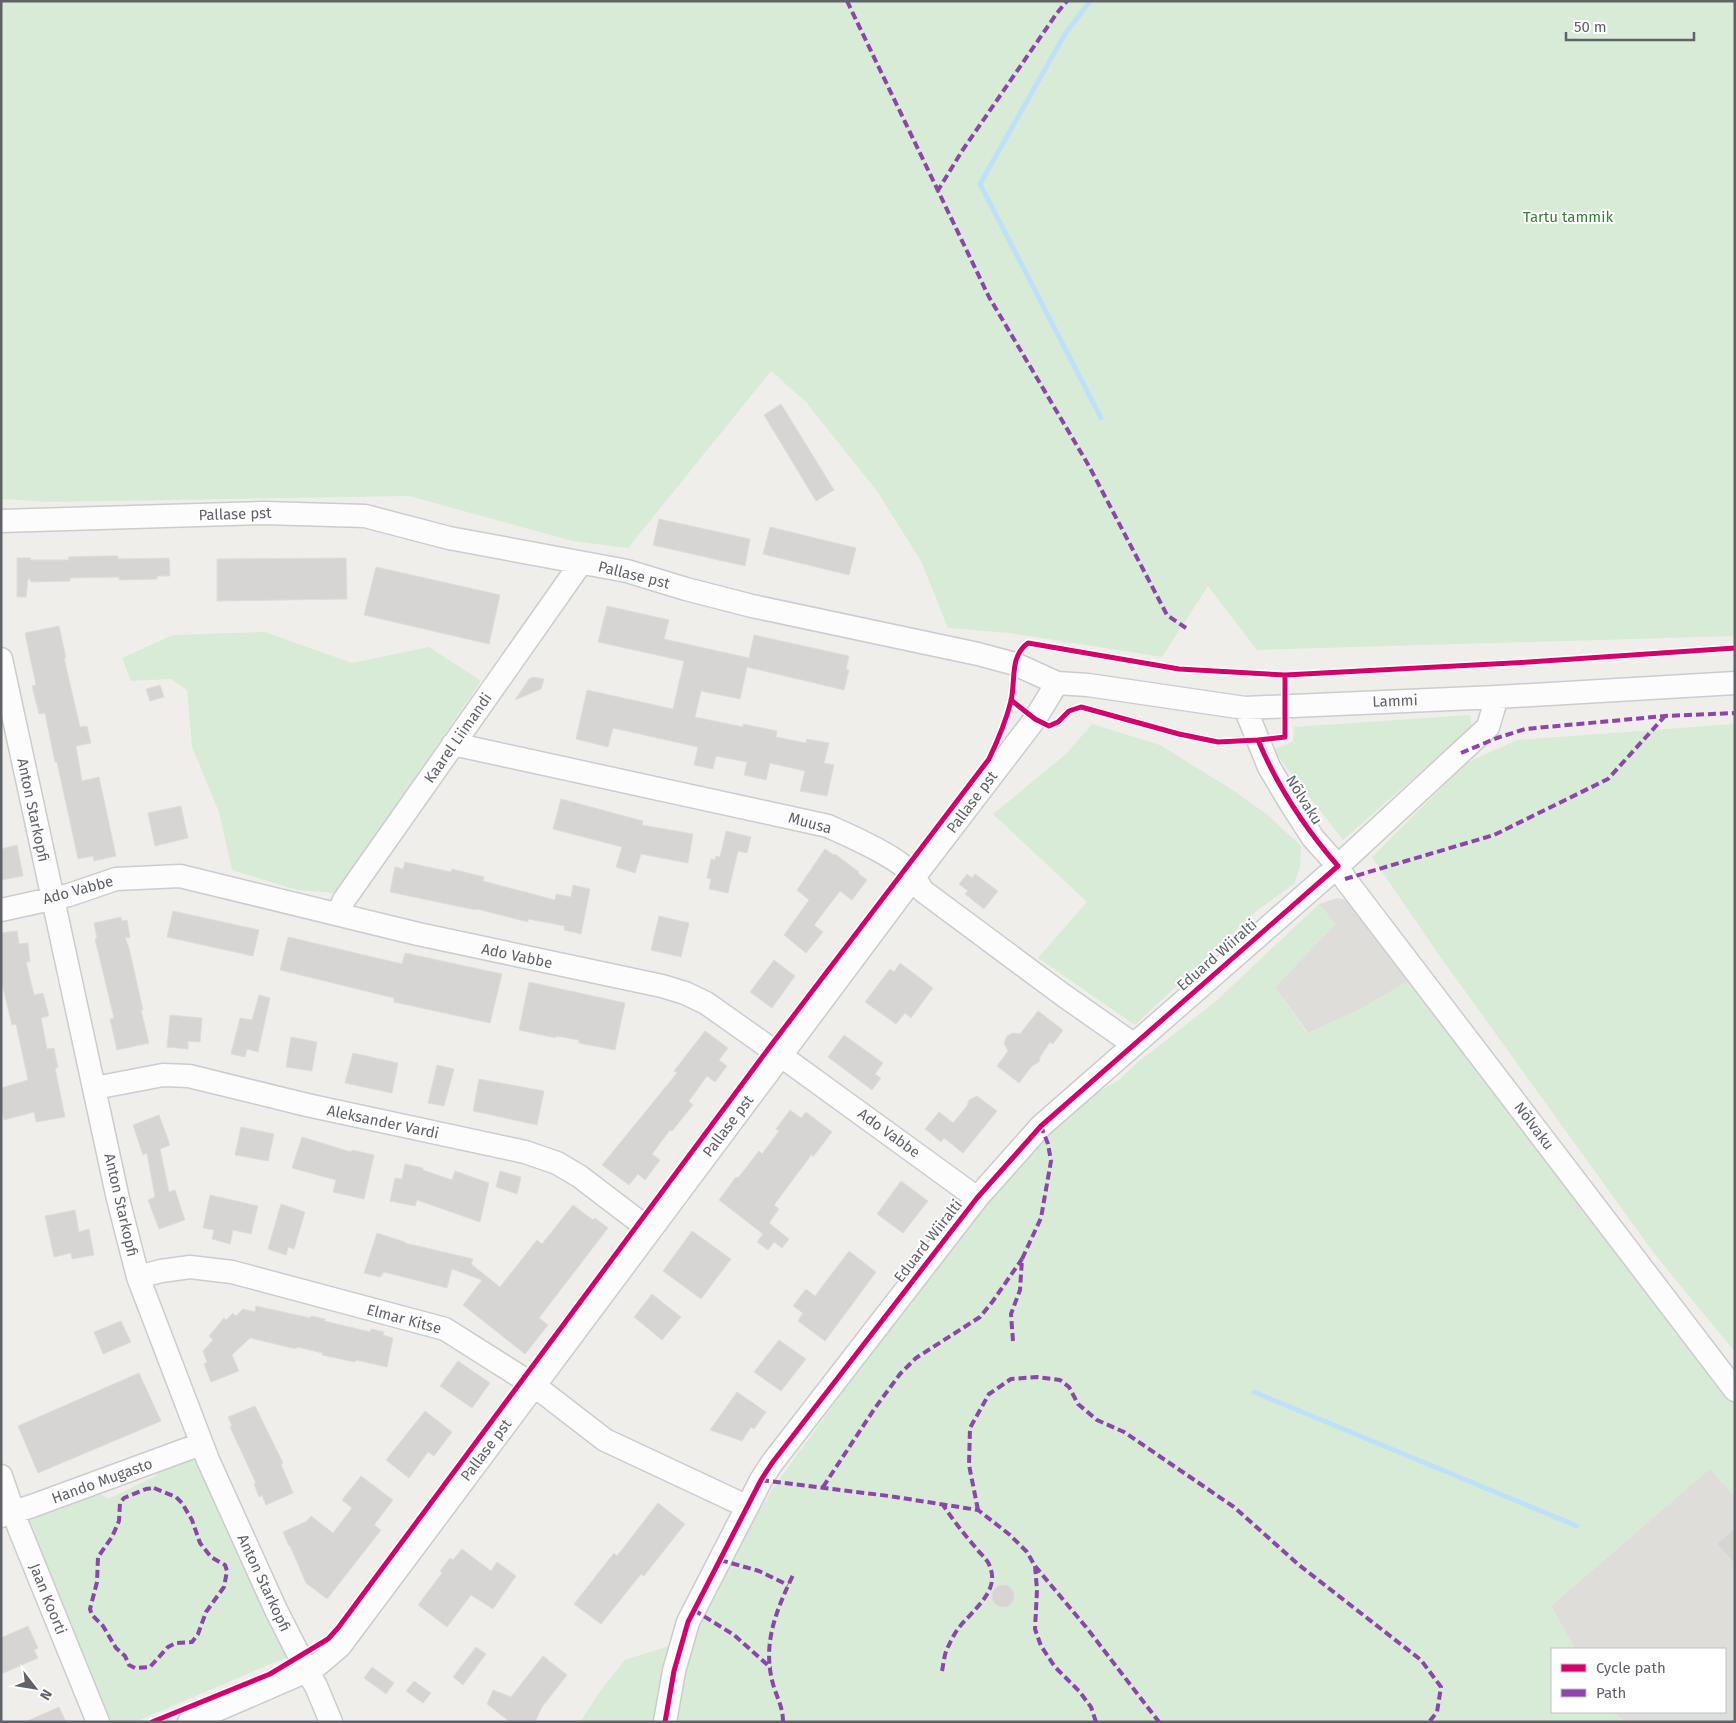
<svg xmlns="http://www.w3.org/2000/svg" width="1736" height="1723" font-family="'Fira Sans',sans-serif">
	<rect width="100%" height="100%" fill="#efeeea"/>
	<path fill="#dfddda" d="M1337,898L1358,902L1415,977L1361,1009L1308,1033L1275,987L1335,924L1319,904Z
		M1710,1468L1735,1497V1722H1625L1613,1712H1725V1649H1575L1551,1606Z"/>
	<path fill="#d8ebd6" d="M1,1H1735V636L1257,650L1208,586L1162,657L1009,633L948,628L921,561L877,491L805,401L771,371L628,548L573,541L409,496L49,502L1,499Z
		M265,632L352,663L429,647L481,681L336,893L297,890L232,870L219,812L192,747L187,690L171,679L131,681L122,658L173,635Z
		M1470,715L1472,727L1343,840L1273,750L1293,741L1294,727Z
		M1092,724L1160,745L1231,789L1268,815L1301,846L1300,867L1294,884L1255,912L1135,1025L1038,958L1087,902L993,814L1066,754Z
		M1735,724V1352L1653,1252L1439,955L1372,857L1466,763L1517,740Z
		M1319,904L1336,924L1275,987L1307,1033L1361,1009L1415,977L1735,1395V1497L1710,1469L1551,1606L1575,1649H1552V1712H1613L1625,1722H580L601,1690L625,1660L688,1640L683,1662L740,1542L773,1488L921,1284L1046,1133L1093,1095L1119,1080L1138,1062L1215,1002Z
		M199,1453L287,1657L135,1722H108L24,1519L98,1492L108,1499L156,1476L159,1469Z"/>
	<g fill="none" stroke-linecap="round" stroke-linejoin="round">
		<path stroke="#bfe0f9" stroke-width="5" d="M1090,1L1065,34L980,184L1101,418
			M1254,1392L1577,1526"/>
	</g>
	<path fill="#d6d5d3" stroke="#deddd9" d="M781,404L834,490L816,501L764,415Z
		M659,519L750,539L745,566L653,545Z
		M770,527L856,548L849,575L763,554Z
		M104,556H118V559L169,558L170,576H157V579L119,580V577L70,578V581L31,582L30,579H28L26,597H17V558H31L30,560H69L68,557Z
		M346,558L347,599L217,601V559Z
		M376,567L500,595L489,644L364,615Z
		M607,606L669,620L664,639L749,658L754,635L849,656L846,669L849,670L844,690L747,667L740,699L701,691L695,717L743,727V724L777,731L776,737L806,743L807,739L829,743L824,763L834,765L827,796L800,791L805,771L770,763L766,780L744,775L747,762L716,756L713,769L694,765L698,747L613,728L608,747L576,739L587,690L673,709L684,661L598,642Z
		M59,626L66,658H64L80,727L87,726L91,743L76,746L82,781L99,777L116,856L94,861L93,856L78,859L57,762H55L45,713L39,714L32,686L36,685L25,633Z
		M533,677L544,679L541,689L515,700L529,679Z
		M160,685L164,697L150,701L146,689Z
		M561,799L643,821L642,825L693,834L688,863L641,854L635,873L616,867L622,847L553,829Z
		M181,806L188,838L155,846L148,813Z
		M726,831L751,837L747,853L738,851L728,893L709,889L711,879L707,878L711,859L715,860L716,856L720,857Z
		M17,845L23,876L1,880V849Z
		M825,849L834,855L835,854L859,872L858,873L867,880L852,900L840,891L814,925L823,932L806,953L784,935L809,900L797,890Z
		M405,862L451,872L452,869L484,877L483,881L555,900L556,894L571,897L573,885L590,889L581,934L564,930L565,926L528,919V922L477,909L476,910L390,892L395,867L403,869Z
		M967,874L972,878L975,874L998,891L984,909L965,894L968,891L959,884Z
		M173,911L259,930L253,956L167,937Z
		M659,916L689,923L681,957L651,950Z
		M121,917L122,921L127,920L130,937L125,938L129,948L143,1010H141L149,1043L117,1050L110,1019L114,1018L95,939L97,938L94,923Z
		M17,931L19,944L28,943L30,962H26L34,995L43,993L49,1016L41,1018L47,1049L54,1048L58,1068H55L65,1117L36,1122L34,1112L4,1120L1,1109V1088L28,1080L16,1024L12,1025L1,980V933Z
		M288,937L402,964L405,953L502,974L490,1023L394,1002V998L280,970Z
		M774,960L795,976L772,1008L750,992Z
		M900,963L933,988L911,1018L905,1013L896,1024L865,1002L890,969L894,972Z
		M529,982L625,1003L615,1050L579,1043V1040L556,1036V1038L519,1030Z
		M259,995L270,998L258,1052L247,1049L245,1057L231,1054L240,1018L252,1020Z
		M1038,1011L1063,1030L1053,1044L1050,1042L1040,1057L1039,1062L1032,1066L1019,1083L997,1066L1008,1051L1004,1043L1007,1036L1013,1033L1020,1034Z
		M170,1015L202,1018L200,1042L188,1041V1049L167,1047Z
		M705,1031L728,1048L719,1060L727,1066L715,1082L707,1076L689,1101L693,1105L672,1131L670,1130L652,1154L660,1160L645,1180L638,1174L629,1185L602,1165L677,1073L674,1071Z
		M844,1035L883,1063L875,1074L881,1078L872,1090L828,1057Z
		M291,1037L317,1042L312,1071L286,1067Z
		M353,1053L398,1063L392,1093L345,1083Z
		M437,1065L454,1069L444,1106L428,1103Z
		M479,1079L544,1091L537,1125L473,1111Z
		M977,1096L997,1111L963,1153L944,1138L941,1142L925,1129L939,1112L953,1123L967,1106L969,1100Z
		M790,1110L801,1118L806,1112L832,1132L813,1157L812,1154L774,1205L779,1209L769,1223L789,1239L782,1248L774,1242L768,1250L757,1242L763,1234L719,1200L736,1177L738,1178L759,1151L762,1154L779,1131L776,1129Z
		M159,1115L170,1145L160,1149L169,1192L175,1190L185,1220L159,1229L148,1200L155,1197L147,1153L143,1155L133,1125Z
		M241,1127L274,1134L268,1161L235,1155Z
		M302,1137L351,1152L352,1150L374,1155L364,1199L333,1192L336,1180L292,1168Z
		M405,1164L423,1168V1170L452,1180L455,1171L489,1183L480,1222L417,1200L415,1206L390,1201L395,1178L402,1179Z
		M500,1171L521,1177L517,1194L496,1187Z
		M901,1181L928,1201L903,1233L877,1214Z
		M210,1195L258,1206L251,1234L233,1230L230,1244L212,1239L214,1230L203,1228Z
		M281,1204L305,1212L294,1249L288,1247L286,1255L268,1249Z
		M573,1205L593,1220L595,1218L608,1228L539,1318L548,1325L525,1354L463,1305L482,1280L452,1269L447,1288L384,1272L380,1277L364,1273L377,1233L405,1242V1243L473,1259L471,1264L500,1287L537,1240L542,1244Z
		M75,1210L79,1232L89,1229L94,1255L72,1259L71,1253L54,1257L45,1216Z
		M692,1231L731,1259L701,1299L663,1271Z
		M849,1251L876,1272L825,1341L798,1321L803,1313L793,1306L806,1289L815,1296Z
		M652,1294L681,1317L662,1340L634,1317Z
		M256,1306L310,1318L311,1316L325,1319L324,1321L370,1332L371,1329L384,1332L383,1335L393,1338L387,1367L356,1360L355,1362L322,1355L323,1353L297,1347L296,1349L250,1338L232,1355L239,1371L211,1382L204,1364L207,1362L203,1351L213,1340L209,1336L224,1318L226,1320L233,1313L236,1316L243,1309L255,1312Z
		M121,1321L131,1342L103,1354L94,1332Z
		M779,1340L806,1359L781,1391L754,1372Z
		M458,1361L490,1383L472,1408L440,1386Z
		M139,1373L161,1421L38,1473L18,1426Z
		M737,1392L766,1412L754,1429L751,1427L742,1441L710,1430Z
		M255,1406L283,1463L281,1464L293,1493L266,1505L262,1495L259,1497L254,1484L256,1483L230,1427L232,1426L228,1417Z
		M425,1411L452,1432L434,1456L428,1452L409,1478L386,1460Z
		M361,1476L393,1500L374,1525L381,1530L327,1599L306,1583L290,1546H289L283,1532L307,1521L311,1516L333,1533L352,1508L342,1500Z
		M658,1503L685,1524L644,1576L641,1574L601,1624L574,1604L614,1553L617,1556Z
		M1735,1528V1564L1717,1544Z
		M462,1549L491,1571L497,1562L516,1576L493,1609L471,1595L447,1627L418,1605L442,1573L440,1571L450,1558L453,1560Z
		M992 1596a11 11 0 1 1 22 0a11 11 0 1 1-22 0Z
		M28,1626L38,1648L34,1650L38,1658L1,1674V1638Z
		M476,1647L486,1654L463,1685L453,1677Z
		M543,1656L567,1675L542,1707L535,1722H510L487,1704L493,1690L511,1697Z
		M372,1667L394,1683L386,1694L364,1678Z
		M414,1681L431,1693L423,1703L406,1691Z
		M59,1707L66,1722H25Z"/>
	<g fill="none" stroke-linecap="round" stroke-linejoin="round">
		<g stroke="#cbcccc" stroke-width="25">
			<path id="minor" d="M1,521L264,513L365,516L449,538L627,571L686,589L752,606L978,654L1015,664L1057,683L1088,685L1245,708L1497,697L1735,683
				M1,659L118,1199L138,1277L208,1460L276,1610L307,1671L316,1686L331,1722
				M1245,708L1269,767L1291,804L1313,838L1338,866L1345,879L1735,1390
				M453,744L828,826C850,836 902,858 915,878C918,882 920,887 923,891L1063,995L1133,1044
				M1,910L69,895L116,879L180,876L418,934L662,986L685,993L706,1003L791,1063L977,1198
				M338,914L344,900L581,563
				M95,1088L163,1075L189,1076L307,1105L525,1152L557,1163L579,1176L650,1230
				M138,1277L161,1271L190,1267L232,1272L445,1329L535,1386L605,1440L746,1506
				M1,1476L19,1528L98,1722
				M1,1516L32,1506L201,1444
				M189,1722L307,1671L319,1664L340,1646L915,876L1035,719L1057,683
				M665,1722L674,1671L688,1622L761,1480L772,1463L977,1198L1041,1126L1338,866L1488,727L1497,697"/>
		</g>
		<use href="#minor" stroke="#fdfcfc" stroke-width="22"/>
		<path stroke="#8e44ad" stroke-width="4" stroke-dasharray="8 4" stroke-linecap="butt" d="M847,1L989,297L1089,466L1167,615L1186,628
			M937,192L962,151L1057,13L1067,1
			M1461,753L1497,738L1525,729L1665,716L1735,713
			M1345,879L1494,835L1608,779L1665,716
			M1013,1341L1011,1314L1020,1290L1022,1259L1041,1218L1051,1161L1048,1144L1041,1126
			M761,1480L889,1496L978,1510L1010,1535L1027,1552L1035,1566L1037,1590L1035,1629L1041,1646L1055,1667L1079,1691L1091,1707L1096,1722
			M823,1487L875,1408L900,1374L916,1358L980,1317L993,1301L1022,1259
			M154,1488L176,1497L182,1503L192,1520L200,1543L211,1557L225,1565L227,1571L224,1587L206,1612L198,1634L192,1642L176,1643L168,1647L150,1667L135,1668L129,1665L125,1656L116,1648L103,1626L92,1615L90,1609L97,1582L98,1557L112,1537L119,1521L120,1503L124,1498L146,1489Z
			M978,1510L969,1465L970,1428L989,1394L1011,1379L1037,1377L1060,1380L1069,1387L1078,1404L1097,1420L1124,1432L1234,1507L1299,1565L1421,1660L1441,1687L1437,1712L1429,1722
			M720,1560L759,1571L788,1585
			M1035,1566L1086,1627L1159,1722
			M694,1610L734,1635L771,1668
			M942,1671C944,1662 944,1653 949,1645C952,1638 956,1631 961,1625C973,1611 998,1591 991,1570C989,1560 981,1555 976,1548C964,1534 953,1520 943,1505
			M783,1722C783,1707 777,1698 773,1684C762,1644 776,1611 793,1575"/>
		<g stroke="#fff" stroke-width="8">
			<path id="cycleway" d="M1011,700L1035,719L1049,726L1058,722L1069,711L1081,707L1179,734L1218,742L1258,740L1285,737V675L1529,662L1735,648
				M152,1722L270,1674L328,1639L338,1628L769,1048L989,759C998,740 1006,721 1011,701C1016,680 1009,657 1028,643L1179,669L1285,675
				M665,1722L674,1671L688,1622L761,1480L772,1463L977,1198L1041,1126L1338,866C1304,827 1278,788 1258,740"/>
		</g>
		<use href="#cycleway" stroke="#d6006c" stroke-width="5"/>
	</g>
	<g text-anchor="middle" dominant-baseline="central" stroke-width="4" stroke-linejoin="round" paint-order="stroke">
		<g font-size="15" fill="#348238" stroke="#fff">
			<text x="1568" y="217">Tartu tammik</text>
		</g>
		<g font-size="15" fill="#5f6368" stroke="#fff">
			<text transform="translate(235 514) rotate(-2)">Pallase pst</text>
			<text transform="translate(634 575) rotate(14)">Pallase pst</text>
			<text transform="translate(1395 701) rotate(-2)">Lammi</text>
			<text transform="translate(458 738) rotate(-55)">Kaarel Liimandi</text>
			<text transform="translate(1304 800) rotate(58)">Nõlvaku</text>
			<text transform="translate(972 802) rotate(-53)">Pallase pst</text>
			<text transform="translate(33 810) rotate(78)">Anton Starkopfi</text>
			<text transform="translate(810 823) rotate(15)">Muusa</text>
			<text transform="translate(78 890) rotate(-15)">Ado Vabbe</text>
			<text transform="translate(1217 955) rotate(-41)">Eduard Wiiralti</text>
			<text transform="translate(517 956) rotate(12)">Ado Vabbe</text>
			<text transform="translate(383 1122) rotate(12)">Aleksander Vardi</text>
			<text transform="translate(728 1126) rotate(-53)">Pallase pst</text>
			<text transform="translate(1534 1126) rotate(53)">Nõlvaku</text>
			<text transform="translate(889 1133) rotate(36)">Ado Vabbe</text>
			<text transform="translate(121 1205) rotate(77)">Anton Starkopfi</text>
			<text transform="translate(928 1241) rotate(-52)">Eduard Wiiralti</text>
			<text transform="translate(404 1319) rotate(15)">Elmar Kitse</text>
			<text transform="translate(486 1450) rotate(-53)">Pallase pst</text>
			<text transform="translate(102 1481) rotate(-20)">Hando Mugasto</text>
			<text transform="translate(264 1583) rotate(65)">Anton Starkopfi</text>
			<text transform="translate(48 1599) rotate(68)">Jaan Koorti</text>
		</g>
	</g>
	<rect width="1736" height="1723" fill="none" stroke="#5f6368" stroke-width="5"/>
	<rect x="1551" y="1648" width="175" height="65" fill="#ffffff" stroke="#bfc1c3"/>
	<rect x="1561" y="1664" width="25" height="8" fill="#d6006c" stroke="#bfc1c3"/>
	<text x="1596" y="1673" font-size="15" fill="#5f6368">Cycle path</text>
	<rect x="1561" y="1689" width="25" height="8" fill="#8e44ad" stroke="#bfc1c3"/>
	<text x="1596" y="1698" font-size="15" fill="#5f6368">Path</text>
	<g transform="translate(35 1688) rotate(121)" stroke="#ffffff" stroke-width="4" paint-order="stroke">
	<path d="M0-4L9 19L0 12L-9 19Z" fill="#5f6368"/>
	<text y="-8" font-size="14" font-weight="bold" text-anchor="middle" fill="#5f6368">N</text>
	</g>
	<path d="M1566 32v8h128v-8" fill="none" stroke="#5f6368" stroke-width="2.5"/>
	<text x="1574" y="32" font-size="15" fill="#5f6368" stroke="#ffffff" stroke-width="4" paint-order="stroke">50 m</text>
</svg>
